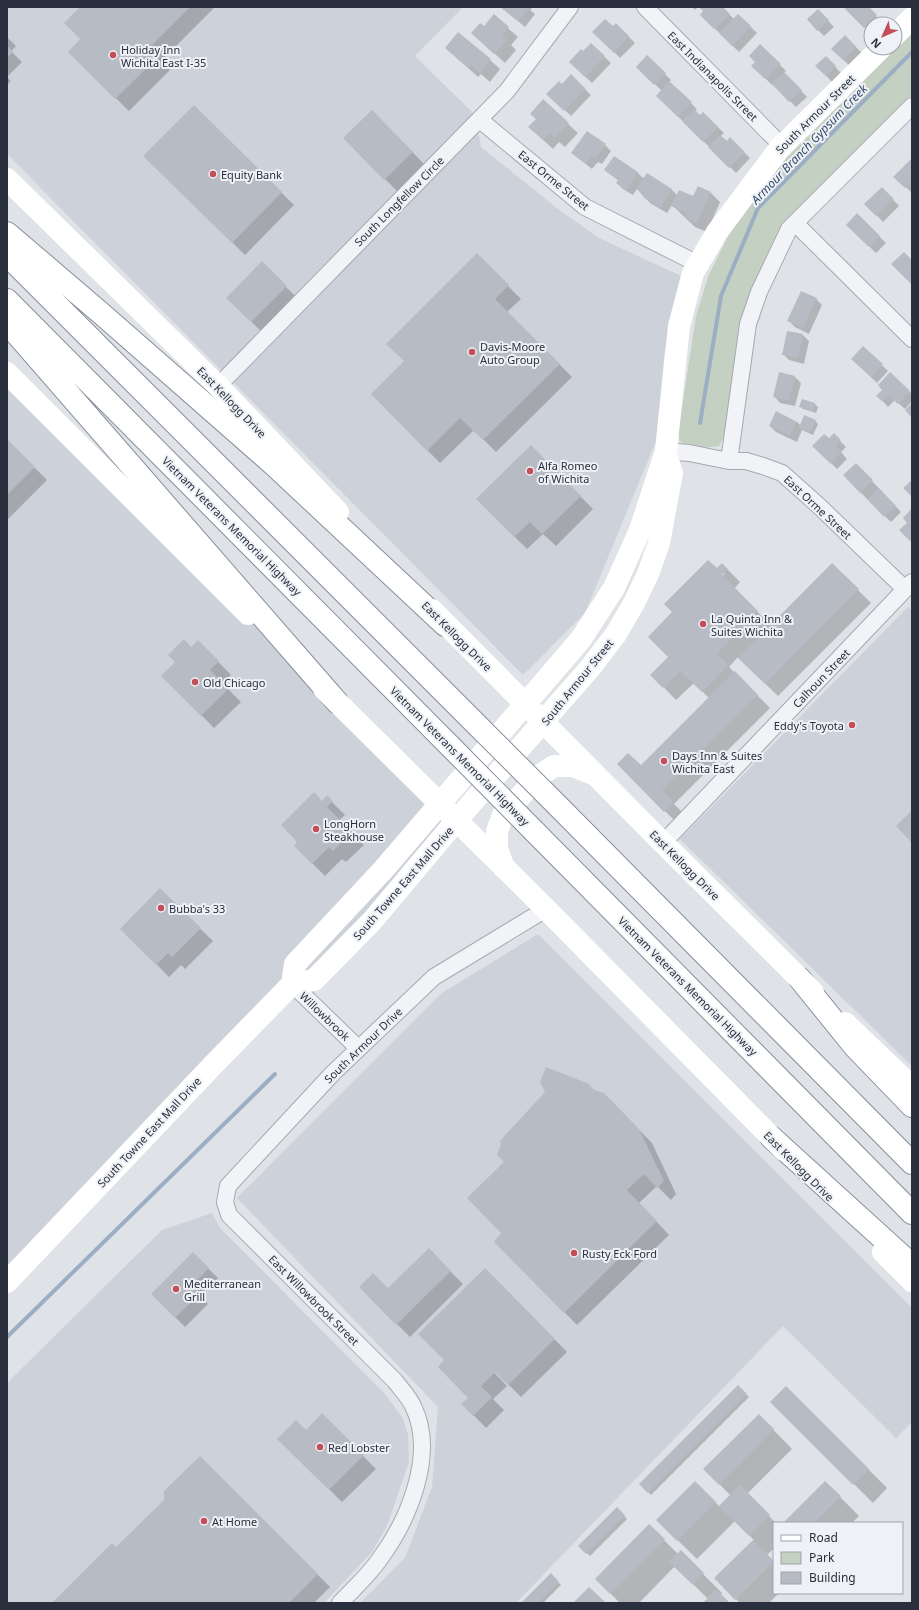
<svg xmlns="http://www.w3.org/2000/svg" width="919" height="1610" font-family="'Noto Sans',sans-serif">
	<rect width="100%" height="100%" fill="#dfe2e7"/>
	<path fill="#cdd1d9" d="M7,7H463L415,56L475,115L481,147L558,209L599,238L681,276L664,356L656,441L585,613L523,675L7,154Z
		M7,373L456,821L7,1283Z
		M908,607L912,611V1066L680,839Z
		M538,934L912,1308V1422L896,1438L783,1326L516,1603H360L405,1558L432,1487L438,1407L237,1198L442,993Z
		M212,1213L220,1228L384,1393L402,1417L408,1434L409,1462L387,1526L372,1552L324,1603H7V1383L162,1230Z"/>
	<path fill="#c4d0c1" d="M912,32V95L804,205L781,231L767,255L751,291L739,325L724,437L719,446C712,448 684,447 680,441C679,439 679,436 678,434L696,316L708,277L733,226L774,170Z"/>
	<path fill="#0003" fill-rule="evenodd" d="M82,7H215L161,61L170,70L129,111L69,52L82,39Z
		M501,7H533L530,10L535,14L525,27Z
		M692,7H698L695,10Z
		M701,7H722L734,19L738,15L757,33L739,52L701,15L705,11Z
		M848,7H867L882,22L880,24H871V33L846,9Z
		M494,16L518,37L511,45L516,50L505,63L482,42L484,28Z
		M824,16L834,27L824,36L808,20Z
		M616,24L635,43L620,58L594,32L613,27Z
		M845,36L862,53L850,66L832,49Z
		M7,37L16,46L11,51L22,62L7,77L11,81L8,84L7,83Z
		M591,44L611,63L592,83L570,62L583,52Z
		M760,45L786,71L784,73L807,97L796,107L773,84L772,85L753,66L756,62Z
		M446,48L490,60L500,69L490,82L481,74L478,77Z
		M647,57L671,80L669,82L697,109L695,111L700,117L703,113L724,133L720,137L727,143L730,139L750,158L736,173L657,96L662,91L637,67Z
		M826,57L841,73L832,82L817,66Z
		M571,76L591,95L571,116L548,94L562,85Z
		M194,106L294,205L245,255L145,156Z
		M372,111L425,165L398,192L344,138Z
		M568,124L578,133L565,147L559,142L553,149L539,136Z
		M605,145L611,151L602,164L598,162L592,169L572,153Z
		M614,157L638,173L644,179L672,190L677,195L693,198L711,193L720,202L707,232L695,227L672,205L667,213L650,203L637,189L633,195L623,189L617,183L619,181L605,170Z
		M912,159V193L895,177Z
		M882,188L899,206L883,222L866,204Z
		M857,215L886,243L876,253L847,225Z
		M477,255L521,299L507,312L572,377L496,452L474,430L440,463L372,394L405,361Z
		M262,263L295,296L261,331L227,298Z
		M816,299L822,305L809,334L795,327L789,321Z
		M803,335L809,341L804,364L789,360L783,354Z
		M863,347L888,371L877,383L852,359Z
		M890,373L912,394V401L905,409L895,400L888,407L878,396L883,390Z
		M795,377L801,383L795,406L780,403L774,396Z
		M802,400L815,404L818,407L816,413L803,409L800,406Z
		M776,413L797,422L801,426L815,421L818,424L813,435L802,430L797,442L776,432L770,426Z
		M834,435L846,447L841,452L847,459L837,469L814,446L829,440Z
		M7,440L47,480L7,520Z
		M531,447L593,509L556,546L543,534L527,549L477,499Z
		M856,464L901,512L891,522L860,492Z
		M722,564L740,582L734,589L771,625L832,564L871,603L778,696L738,657L729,667L770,708L674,804L686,816L678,824L618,764L641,767L709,698L694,683L676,700L652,675L670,657L717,570ZM722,573H725L719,580Z
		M198,641L231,675L222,683L241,702L214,728L163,676Z
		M327,797L345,815L339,820L364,845L346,862L342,859L325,876L295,846L322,802Z
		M160,890L213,941L185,969L181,965L169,977L122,929Z
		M594,1090L604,1094L652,1143L676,1194L671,1200L657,1186L639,1203L669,1235L577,1325L495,1241L502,1233Z
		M429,1250L463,1284L410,1337L360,1287L388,1290Z
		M193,1254L218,1278L200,1295L208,1304L185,1327L152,1294Z
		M485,1269L567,1352L521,1397L492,1368L491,1369L507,1386L493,1399L504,1410L486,1428L463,1404L469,1398L445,1360Z
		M738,1387L749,1397L651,1495L641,1484Z
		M786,1387L887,1488L873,1503L772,1402Z
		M322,1415L376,1469L342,1502L278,1439L306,1431Z
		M759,1415L792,1449L747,1494L776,1523H774V1548L767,1555L774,1562V1593H779L769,1603H740L715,1578L754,1540L735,1521L697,1559L657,1520L695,1482L720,1507L731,1496L705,1469Z
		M200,1457L330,1587L314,1603H53L116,1549L165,1500Z
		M825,1482L859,1516L852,1523H785Z
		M617,1508L627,1519L590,1556L579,1546Z
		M649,1525L678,1554L681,1552L722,1593L720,1595L728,1603H704L708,1599L675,1566L639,1603H620L596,1579Z
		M551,1575L561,1585L543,1603H523Z"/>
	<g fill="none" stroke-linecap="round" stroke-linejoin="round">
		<path stroke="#9caec4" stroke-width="4" d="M700,423L721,296L758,208L912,52
			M7,1337L275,1074"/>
	</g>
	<path fill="#b7bbc3" d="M80,7H190L149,48L158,57L115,99L68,52L80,39L64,23Z
		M500,7H530L518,21Z
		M699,7H723L730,14L714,29L700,15L703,11Z
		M847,7H869L877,15L864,28L845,9Z
		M818,9L829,20L817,31L807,19Z
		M494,14L509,27L502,35L507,40L494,54L471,33L480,23L484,26Z
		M738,14L751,26L732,46L719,33Z
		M605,19L613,26L616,23L629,36L614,53L592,32Z
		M458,32L491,59L480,73L471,65L468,68L445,48Z
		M845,35L856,47L843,60L831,49Z
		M591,43L605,56L585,77L569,62L581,49L583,51Z
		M760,44L781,64L765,79L751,66L755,62L749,56Z
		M7,45L13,52L7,58Z
		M647,55L666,73L654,85L636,67Z
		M826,56L836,66L826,76L815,66Z
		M784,72L802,90L789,102L771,83Z
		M571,74L586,89L564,111L546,94L559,81L562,84Z
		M669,81L692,102L678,117L656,96Z
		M543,99L569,123L555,138L549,133L543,140L528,127L536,119L530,114Z
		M194,105L282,192L232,243L143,156Z
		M694,109L700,115L703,112L718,127L703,142L682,121Z
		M372,110L413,152L384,180L343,138Z
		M587,131L606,144L595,159L591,156L586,164L571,153Z
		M720,135L727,141L730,137L745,152L729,168L708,147Z
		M614,156L638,172L626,190L616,183L618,180L604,170Z
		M912,158V181L905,188L893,177Z
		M647,173L672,189L660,208L643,197L645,194L636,189Z
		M698,186L711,192L697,223L685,217L686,213L671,206L679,190L693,196Z
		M882,187L894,199L876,216L864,204Z
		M857,213L880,236L869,247L846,225Z
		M904,252L912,260V283L911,284L891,264Z
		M477,253L509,285L495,299L560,364L483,440L460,418L427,451L371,394L404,361L386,344Z
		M262,261L287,286L251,322L226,298Z
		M801,291L817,298L803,328L787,321Z
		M787,331L803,334L798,358L782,355Z
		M863,346L883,364L871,377L851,359Z
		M779,372L795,376L789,401L773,397Z
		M890,372L910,391L898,404L888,395L882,401L876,396L882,390L878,385Z
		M802,399L815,403L813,411L799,407Z
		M912,403V418L905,410Z
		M776,411L797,422L790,436L769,426Z
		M804,415L816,420L810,433L799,428Z
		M834,433L841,440L836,446L842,452L831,464L812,446L824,434L829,438Z
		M7,439L35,467L7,495Z
		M531,445L581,496L542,534L530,522L514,537L476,499Z
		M856,463L873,480L860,493L843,475Z
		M912,480V497L903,488Z
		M879,488L896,506L884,517L867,499Z
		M912,508V543L899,530L907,523L903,518Z
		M708,560L717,568L722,563L728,569L722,575L758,611L717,654L728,665L702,692L680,671L663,688L650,675L668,657L648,637L672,612L664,604Z
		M832,563L859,589L765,684L738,658Z
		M184,639L191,647L198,640L219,661L210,670L229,688L201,716L161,676L175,662L168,655Z
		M735,671L758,695L662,790L674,802L664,812L617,764L628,753L641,765Z
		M314,792L322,801L327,795L333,801L327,807L352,832L333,851L329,847L312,864L294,846L297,842L281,825Z
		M912,810V843L896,826Z
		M160,888L201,928L172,957L168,953L156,965L120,929Z
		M546,1067L589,1084L594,1090L604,1093L639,1129L664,1181L657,1188L644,1174L627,1190L657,1221L564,1313L494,1242L501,1233L467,1198L504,1162L497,1155L501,1144L500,1141L545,1092L540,1082Z
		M429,1248L451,1271L396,1325L359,1287L373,1273L388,1288Z
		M193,1252L209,1268L192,1285L200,1293L175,1318L151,1294Z
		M485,1268L555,1339L508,1385L495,1372L481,1386L492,1397L473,1416L461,1404L468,1398L438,1367L444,1360L418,1334Z
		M738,1385L747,1394L648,1493L639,1484Z
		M786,1386L869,1469L853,1485L770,1402Z
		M322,1413L364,1455L329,1490L277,1439L296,1420L306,1430Z
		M759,1414L774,1429L719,1485L703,1469Z
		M200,1456L318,1574L289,1603H52L112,1543L116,1547L164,1500V1491Z
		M695,1481L716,1502L677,1541L656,1520Z
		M825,1481L841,1496L814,1523H783Z
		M740,1485L770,1515L749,1536L719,1506Z
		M617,1507L625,1515L586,1554L578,1546Z
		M649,1524L665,1539L610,1594L595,1579Z
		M753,1540L774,1561L735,1600L714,1578Z
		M681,1550L704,1573L693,1585L669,1562Z
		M551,1573L559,1582L538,1603H521Z
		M589,1587L606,1603H573Z
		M716,1589L730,1603H703Z"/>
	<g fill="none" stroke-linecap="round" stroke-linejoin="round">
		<g stroke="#a5a9b1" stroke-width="18">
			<path id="street" d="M645,7L782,146
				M480,120L585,207L698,264
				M795,223L912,339
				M218,386L507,91L570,7
				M666,451L689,453L729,461H746L763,466L782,473L819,506L905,589
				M729,461L748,324L759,292L789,229L912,106
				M663,843L912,582
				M292,984L358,1048
				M340,1603C353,1589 368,1576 379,1560C408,1521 437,1454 413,1406C409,1397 401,1389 395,1381L229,1215L225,1202L228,1186L333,1073L434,977L546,909"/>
		</g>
		<g stroke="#878f9c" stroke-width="24">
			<path id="highway" d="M7,233L103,315L274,465L445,625
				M7,255L473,721
				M7,300L450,746
				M7,323L337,702
				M557,805L912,1163
				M534,831L912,1213
				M800,979L855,1047L912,1106
				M771,1137L912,1265"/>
		</g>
		<use href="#street" stroke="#f1f3f6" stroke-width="16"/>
		<path stroke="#fff" stroke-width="22" d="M895,35L912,18
			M7,179L218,386L338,512
			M7,373L248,614
			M432,610L663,843L813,992
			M324,689L546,909L784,1150
			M504,868L497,849V831L503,815L539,776L554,766H573L593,774
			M292,984L314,980L372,921L456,821L590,668L616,634L634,603L648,574L659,543L672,473L668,461
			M845,1023L912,1087
			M883,1252L912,1281
			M7,1282L214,1064L292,984L295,964L383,870L581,639L614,588L640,530L666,451L679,326L693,273L717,232L779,149L881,48"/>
		<use href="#highway" stroke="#fff" stroke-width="22"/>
		<g stroke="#878f9c" stroke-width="24" stroke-linecap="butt">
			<path id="highway-bridge" d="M473,721L557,805
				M450,746L534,831"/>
		</g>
		<use href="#highway-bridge" stroke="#fff" stroke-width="22"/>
	</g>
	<g fill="#c34d59" stroke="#eef1f5" stroke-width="1.5">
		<circle cx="113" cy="55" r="4"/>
		<circle cx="213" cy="174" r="4"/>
		<circle cx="472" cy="352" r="4"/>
		<circle cx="530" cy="471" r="4"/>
		<circle cx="703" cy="624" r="4"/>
		<circle cx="195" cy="682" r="4"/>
		<circle cx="852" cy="725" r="4"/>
		<circle cx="664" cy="761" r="4"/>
		<circle cx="316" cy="829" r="4"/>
		<circle cx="161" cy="908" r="4"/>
		<circle cx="574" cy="1253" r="4"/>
		<circle cx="176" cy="1289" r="4"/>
		<circle cx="320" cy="1447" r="4"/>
		<circle cx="204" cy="1521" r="4"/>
	</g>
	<g text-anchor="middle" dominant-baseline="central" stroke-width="4" stroke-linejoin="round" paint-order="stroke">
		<g font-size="11" fill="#292f3d" stroke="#eef1f5" text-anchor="start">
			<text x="121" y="49">Holiday Inn<tspan x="121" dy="13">Wichita East I-35</tspan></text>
			<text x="221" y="174">Equity Bank</text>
			<text x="480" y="346">Davis-Moore<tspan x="480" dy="13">Auto Group</tspan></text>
			<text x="538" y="465">Alfa Romeo<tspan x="538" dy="13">of Wichita</tspan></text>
			<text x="711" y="618">La Quinta Inn &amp;<tspan x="711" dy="13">Suites Wichita</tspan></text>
			<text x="203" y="682">Old Chicago</text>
			<text x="844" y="725" text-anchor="end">Eddy's Toyota</text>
			<text x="672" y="755">Days Inn &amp; Suites<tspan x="672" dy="13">Wichita East</tspan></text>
			<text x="324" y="823">LongHorn<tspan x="324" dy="13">Steakhouse</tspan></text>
			<text x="169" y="908">Bubba's 33</text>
			<text x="582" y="1253">Rusty Eck Ford</text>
			<text x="184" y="1283">Mediterranean<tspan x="184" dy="13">Grill</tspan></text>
			<text x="328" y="1447">Red Lobster</text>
			<text x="212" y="1521">At Home</text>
		</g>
		<g font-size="11" fill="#292f3d" stroke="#eef1f5">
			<text transform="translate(713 76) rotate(45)">East Indianapolis Street</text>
			<text transform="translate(815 114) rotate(-45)">South Armour Street</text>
			<text transform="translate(554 180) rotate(39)">East Orme Street</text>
			<text transform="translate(399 201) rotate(-45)">South Longfellow Circle</text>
			<text transform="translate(232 402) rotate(46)">East Kellogg Drive</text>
			<text transform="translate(818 507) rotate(43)">East Orme Street</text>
			<text transform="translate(232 526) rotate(45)">Vietnam Veterans Memorial Highway</text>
			<text transform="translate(457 636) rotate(45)">East Kellogg Drive</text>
			<text transform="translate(821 678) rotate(-46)">Calhoun Street</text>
			<text transform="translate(577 682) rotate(-51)">South Armour Street</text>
			<text transform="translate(460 756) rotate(45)">Vietnam Veterans Memorial Highway</text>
			<text transform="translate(685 865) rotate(45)">East Kellogg Drive</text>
			<text transform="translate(403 883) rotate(-49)">South Towne East Mall Drive</text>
			<text transform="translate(688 986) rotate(45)">Vietnam Veterans Memorial Highway</text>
			<text transform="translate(325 1016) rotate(44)">Willowbrook</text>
			<text transform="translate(363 1045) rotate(-44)">South Armour Drive</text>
			<text transform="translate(149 1132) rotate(-47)">South Towne East Mall Drive</text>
			<text transform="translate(799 1166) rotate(45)">East Kellogg Drive</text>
			<text transform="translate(314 1300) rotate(45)">East Willowbrook Street</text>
		</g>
		<g font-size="12" font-style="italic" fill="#364c6d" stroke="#eef1f5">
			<text transform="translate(809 144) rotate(-46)">Armour Branch Gypsum Creek</text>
		</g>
	</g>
	<rect width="919" height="1610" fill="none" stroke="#292f3d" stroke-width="16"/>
	<rect x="773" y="1522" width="130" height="72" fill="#eef1f5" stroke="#9fa3ab"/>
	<rect x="781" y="1535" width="20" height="6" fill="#ffffff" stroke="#9fa3ab"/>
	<text x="809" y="1542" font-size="12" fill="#292f3d">Road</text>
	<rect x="781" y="1552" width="20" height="12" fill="#c4d0c1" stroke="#9fa3ab"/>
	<text x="809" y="1562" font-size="12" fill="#292f3d">Park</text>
	<rect x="781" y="1572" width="20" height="12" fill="#b7bbc3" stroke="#9fa3ab"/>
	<text x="809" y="1582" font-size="12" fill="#292f3d">Building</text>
	<g transform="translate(883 36) rotate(225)"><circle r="19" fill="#eef1f5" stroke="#9fa3ab"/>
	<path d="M0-3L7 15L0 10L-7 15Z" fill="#c34d59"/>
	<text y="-6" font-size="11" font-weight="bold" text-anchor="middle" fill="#292f3d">N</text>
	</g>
</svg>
